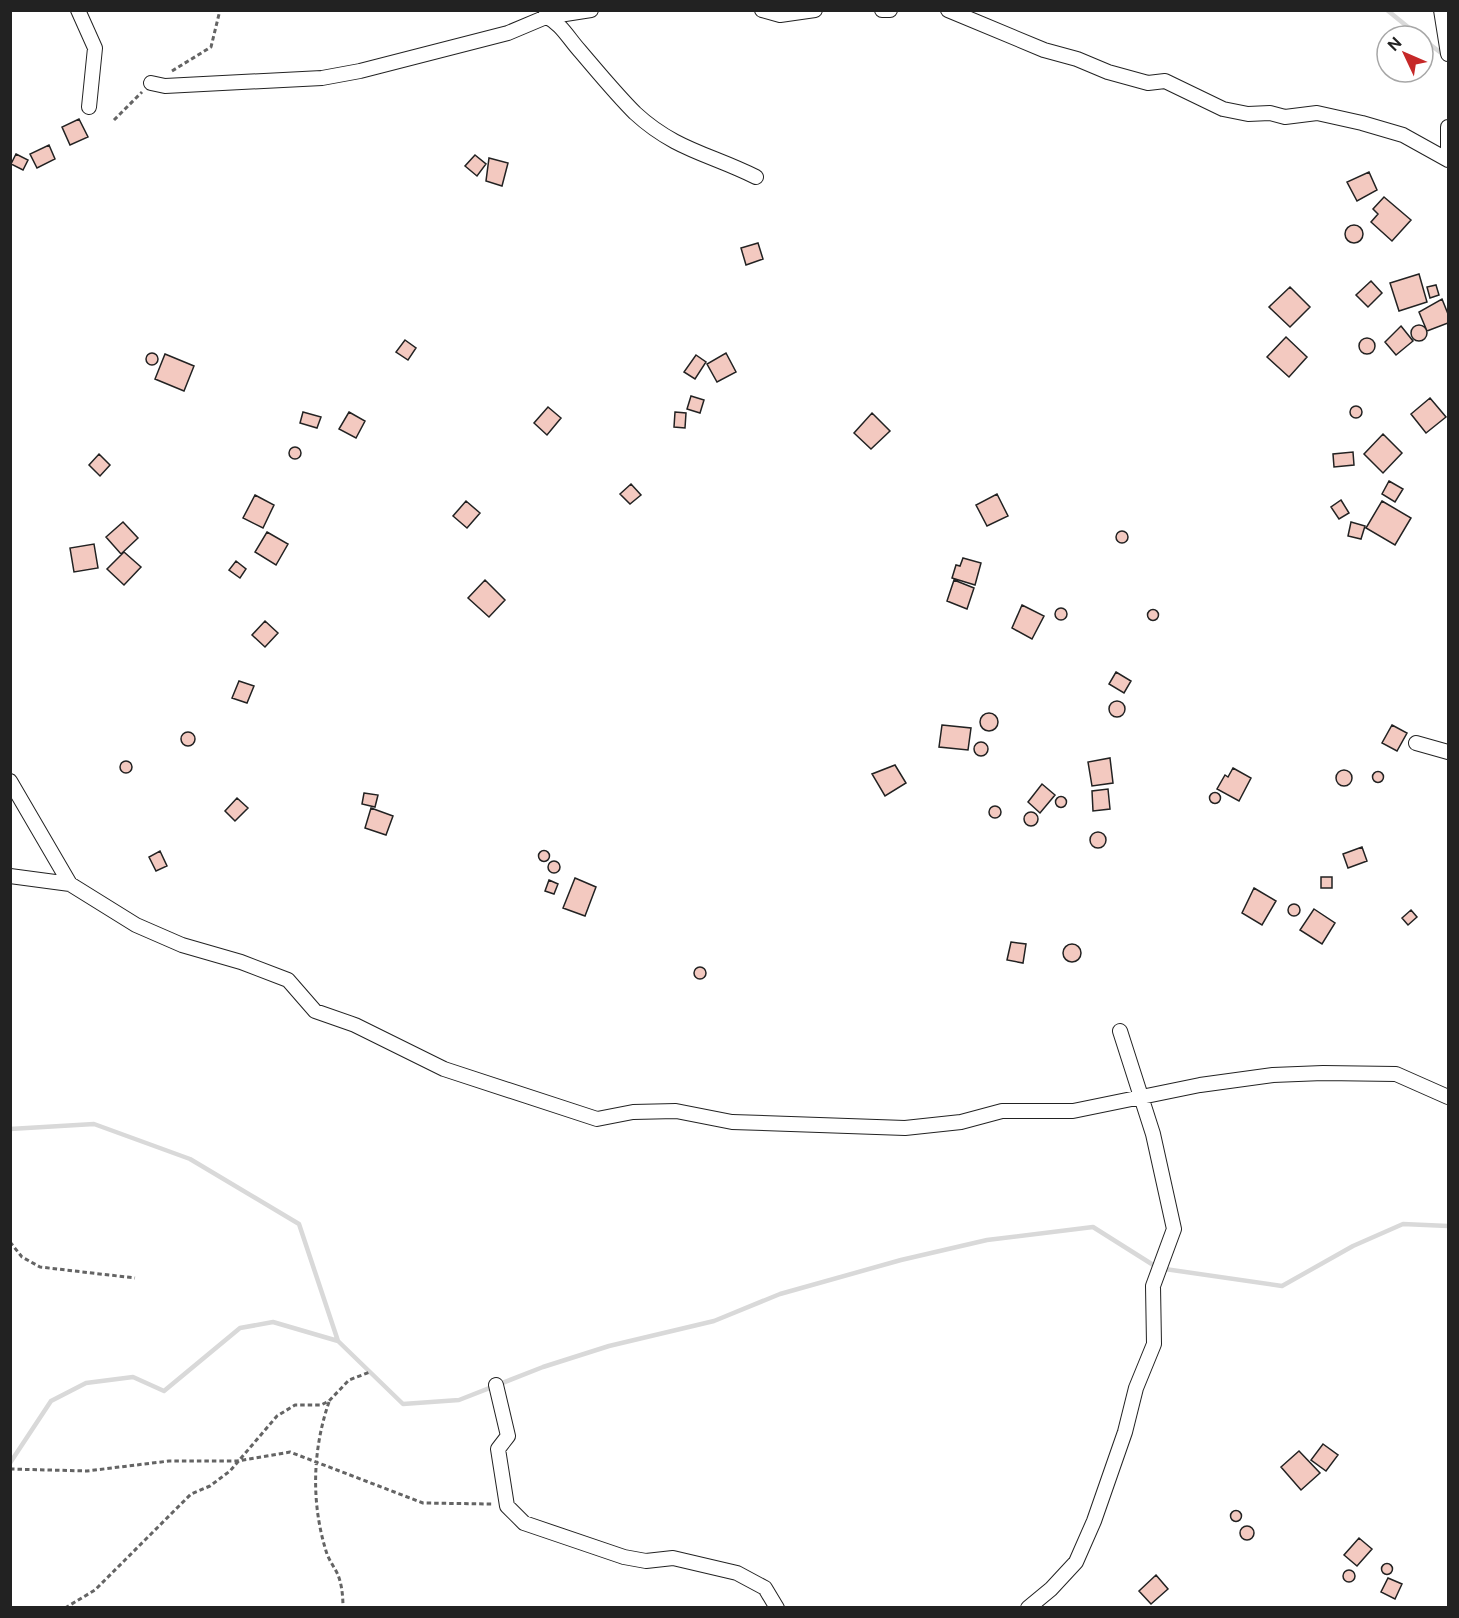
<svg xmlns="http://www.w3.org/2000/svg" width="1459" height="1618" font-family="'DM Sans',sans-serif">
	<rect width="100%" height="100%" fill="#fff"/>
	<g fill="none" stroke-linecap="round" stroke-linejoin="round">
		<path stroke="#d9d9d9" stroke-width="4.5" d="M1387,10L1419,36
			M1423,39L1445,56
			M10,1129L94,1124L190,1159L299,1224L338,1341L403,1404L459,1400L543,1367L609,1346L714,1321L780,1294L901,1260L987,1240L1093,1227L1158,1268L1282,1286L1353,1246L1403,1224L1448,1226
			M10,1463L51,1401L86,1383L133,1377L164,1391L240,1328L273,1322L338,1341"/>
	</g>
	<path fill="#f3c9c0" stroke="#222" stroke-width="1.5" d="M79,119L88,137L70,145L62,127Z
		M49,145L55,159L37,168L30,154Z
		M16,154L28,160L23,170L11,164Z
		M475,155L486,164L477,176L465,166Z
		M489,158L508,163L502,186L486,181Z
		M1369,172L1377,190L1357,201L1347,182Z
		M1384,197L1411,220L1392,241L1371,222L1378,214L1373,209Z
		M1345 234a9 9 0 1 1 18 0a9 9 0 1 1-18 0Z
		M758,243L763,259L746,265L741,248Z
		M1419,274L1427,302L1399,311L1390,283Z
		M1371,281L1382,293L1368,307L1356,295Z
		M1436,285L1439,295L1430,298L1427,287Z
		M1290,287L1310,307L1290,327L1269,307Z
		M1442,299L1448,314V323L1427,331L1419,312Z
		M1411 333a8 8 0 1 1 16 0a8 8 0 1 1-16 0Z
		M1401,326L1413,341L1396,355L1385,342Z
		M1286,337L1307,357L1289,377L1267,357Z
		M1359 346a8 8 0 1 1 16 0a8 8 0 1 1-16 0Z
		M405,340L416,348L408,360L396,352Z
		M726,353L736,372L717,382L707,364Z
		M146 359a6 6 0 1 1 12 0a6 6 0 1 1-12 0Z
		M165,354L194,366L184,391L155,379Z
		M696,355L706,362L695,379L684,372Z
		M691,396L704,400L700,413L687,409Z
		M1430,398L1446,417L1426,433L1411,414Z
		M1350 412a6 6 0 1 1 12 0a6 6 0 1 1-12 0Z
		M548,407L561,418L547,435L534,423Z
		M303,412L321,417L317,428L300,423Z
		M349,412L365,421L356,438L339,429Z
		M675,412L686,413L685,428L674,427Z
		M872,413L890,431L871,449L854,433Z
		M1383,434L1402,453L1383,473L1364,454Z
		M289 453a6 6 0 1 1 12 0a6 6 0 1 1-12 0Z
		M1353,452L1354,465L1334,467L1333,454Z
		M99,454L110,465L100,476L89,465Z
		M1389,481L1403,489L1395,502L1382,494Z
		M631,484L641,495L630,504L620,494Z
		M997,494L1008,516L987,526L976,505Z
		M255,495L274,505L263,528L243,518Z
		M1341,500L1349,513L1339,519L1331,507Z
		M466,501L480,513L467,528L453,516Z
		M1382,501L1411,518L1395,545L1366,528Z
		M123,522L138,538L121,554L106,537Z
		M1351,522L1365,526L1361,539L1348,536Z
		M1116 537a6 6 0 1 1 12 0a6 6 0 1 1-12 0Z
		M267,532L288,544L276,565L255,552Z
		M94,544L98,568L74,572L70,548Z
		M124,552L141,567L124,585L107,569Z
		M963,558L981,563L975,585L952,578L956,565L960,566Z
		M236,561L246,569L240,578L229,570Z
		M485,580L505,600L489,617L468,598Z
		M954,580L974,588L967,609L947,601Z
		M1022,605L1044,616L1032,639L1012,628Z
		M1055 614a6 6 0 1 1 12 0a6 6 0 1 1-12 0Z
		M1147.5 615a5.5 5.5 0 1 1 11 0a5.5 5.5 0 1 1-11 0Z
		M265,621L278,633L265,647L252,635Z
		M1116,672L1131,681L1124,693L1109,684Z
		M239,681L254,686L247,703L232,698Z
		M1109 709a8 8 0 1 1 16 0a8 8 0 1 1-16 0Z
		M980 722a9 9 0 1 1 18 0a9 9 0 1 1-18 0Z
		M942,725L971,728L968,750L939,747Z
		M1392,725L1407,733L1397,751L1382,743Z
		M181 739a7 7 0 1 1 14 0a7 7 0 1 1-14 0Z
		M974 749a7 7 0 1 1 14 0a7 7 0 1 1-14 0Z
		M1110,758L1113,783L1092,786L1088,762Z
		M120 767a6 6 0 1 1 12 0a6 6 0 1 1-12 0Z
		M895,765L906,783L885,796L872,774Z
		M1233,768L1251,778L1239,801L1217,789L1225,775L1228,777Z
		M1336 778a8 8 0 1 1 16 0a8 8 0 1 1-16 0Z
		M1372.5 777a5.5 5.5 0 1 1 11 0a5.5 5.5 0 1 1-11 0Z
		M1042,784L1055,795L1040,813L1028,802Z
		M1108,789L1110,809L1093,811L1092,791Z
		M1209.5 798a5.5 5.5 0 1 1 11 0a5.5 5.5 0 1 1-11 0Z
		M364,793L378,795L375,807L362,804Z
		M1055.5 802a5.5 5.5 0 1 1 11 0a5.5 5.5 0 1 1-11 0Z
		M237,798L248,808L235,821L225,811Z
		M989 812a6 6 0 1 1 12 0a6 6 0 1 1-12 0Z
		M371,808L393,816L386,835L365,828Z
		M1024 819a7 7 0 1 1 14 0a7 7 0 1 1-14 0Z
		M1090 840a8 8 0 1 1 16 0a8 8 0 1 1-16 0Z
		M1362,847L1367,861L1348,868L1343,854Z
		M538.5 856a5.5 5.5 0 1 1 11 0a5.5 5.5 0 1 1-11 0Z
		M160,851L167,866L156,871L149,857Z
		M548 867a6 6 0 1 1 12 0a6 6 0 1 1-12 0Z
		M1321,877H1332V888H1321Z
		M575,878L596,887L585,916L563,908Z
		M549,880L558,884L554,894L545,891Z
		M1254,888L1276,901L1262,925L1242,913Z
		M1288 910a6 6 0 1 1 12 0a6 6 0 1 1-12 0Z
		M1314,909L1335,923L1322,944L1300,930Z
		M1411,910L1417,917L1408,925L1402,918Z
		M1011,942L1026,944L1023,963L1007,960Z
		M1063 953a9 9 0 1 1 18 0a9 9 0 1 1-18 0Z
		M694 973a6 6 0 1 1 12 0a6 6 0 1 1-12 0Z
		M1323,1444L1338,1455L1326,1471L1311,1460Z
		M1299,1451L1320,1473L1301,1490L1281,1467Z
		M1230.5 1516a5.5 5.5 0 1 1 11 0a5.5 5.5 0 1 1-11 0Z
		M1240 1533a7 7 0 1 1 14 0a7 7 0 1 1-14 0Z
		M1359,1538L1372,1549L1357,1566L1344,1555Z
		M1381.5 1569a5.5 5.5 0 1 1 11 0a5.5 5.5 0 1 1-11 0Z
		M1343 1576a6 6 0 1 1 12 0a6 6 0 1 1-12 0Z
		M1156,1575L1168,1589L1151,1604L1139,1591Z
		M1388,1578L1402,1584L1395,1599L1381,1592Z"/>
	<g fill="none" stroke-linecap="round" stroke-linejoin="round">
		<g stroke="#222" stroke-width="16">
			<path id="minor" d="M78,10L95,48L89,107
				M762,10L780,15L815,10
				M882,10H890
				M948,10L1044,50L1077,59L1108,72L1148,83L1165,81L1223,109L1248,114L1270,113L1285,117L1317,113L1362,123L1403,135L1448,160
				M1441,10L1448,54
				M545,16C562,24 568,38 580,51C598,72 616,94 635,113C675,150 710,154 756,177
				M151,83L165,86L322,78L360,71L508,33L546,17L591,10
				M1448,160V127
				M1416,743L1448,752
				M10,781L70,884
				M10,876L70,884L136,925L182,945L241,962L288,980L315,1011L355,1025L444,1069L597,1119L633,1112L676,1111L732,1122L905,1128L961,1122L1002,1111H1073L1200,1085L1273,1075L1323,1073L1396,1074L1448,1097
				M496,1385L508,1436L498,1449L507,1506L524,1523L624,1557L646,1561L673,1558L737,1573L765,1588L777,1608
				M1028,1608L1051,1589L1076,1562L1094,1521L1125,1432L1136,1388L1154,1344L1153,1286L1174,1229L1153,1134L1120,1031"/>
		</g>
		<path stroke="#646464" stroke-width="3" stroke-dasharray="4.5 3" stroke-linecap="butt" d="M172,71L211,47L220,10
			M114,120L142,92
			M10,1242L22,1257L40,1267L135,1278
			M329,1402C312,1451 311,1505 327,1554C330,1562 335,1568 338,1575C342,1585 343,1597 343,1608
			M10,1469L87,1471L169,1461H237L290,1452L423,1503L492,1504
			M65,1608L95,1590L191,1494L210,1486L230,1471L277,1416L295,1405H321L329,1401L349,1380L370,1372"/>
		<use href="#minor" stroke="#fff" stroke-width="14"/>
	</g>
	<rect width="1459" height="1618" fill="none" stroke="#222222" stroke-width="24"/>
	<g transform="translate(1405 54) rotate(314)"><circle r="28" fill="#ffffff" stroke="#a7a7a7" stroke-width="1.5"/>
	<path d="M0-4.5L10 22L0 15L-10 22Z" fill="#c62828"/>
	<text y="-9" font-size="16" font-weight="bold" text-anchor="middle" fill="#222222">N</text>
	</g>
</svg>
